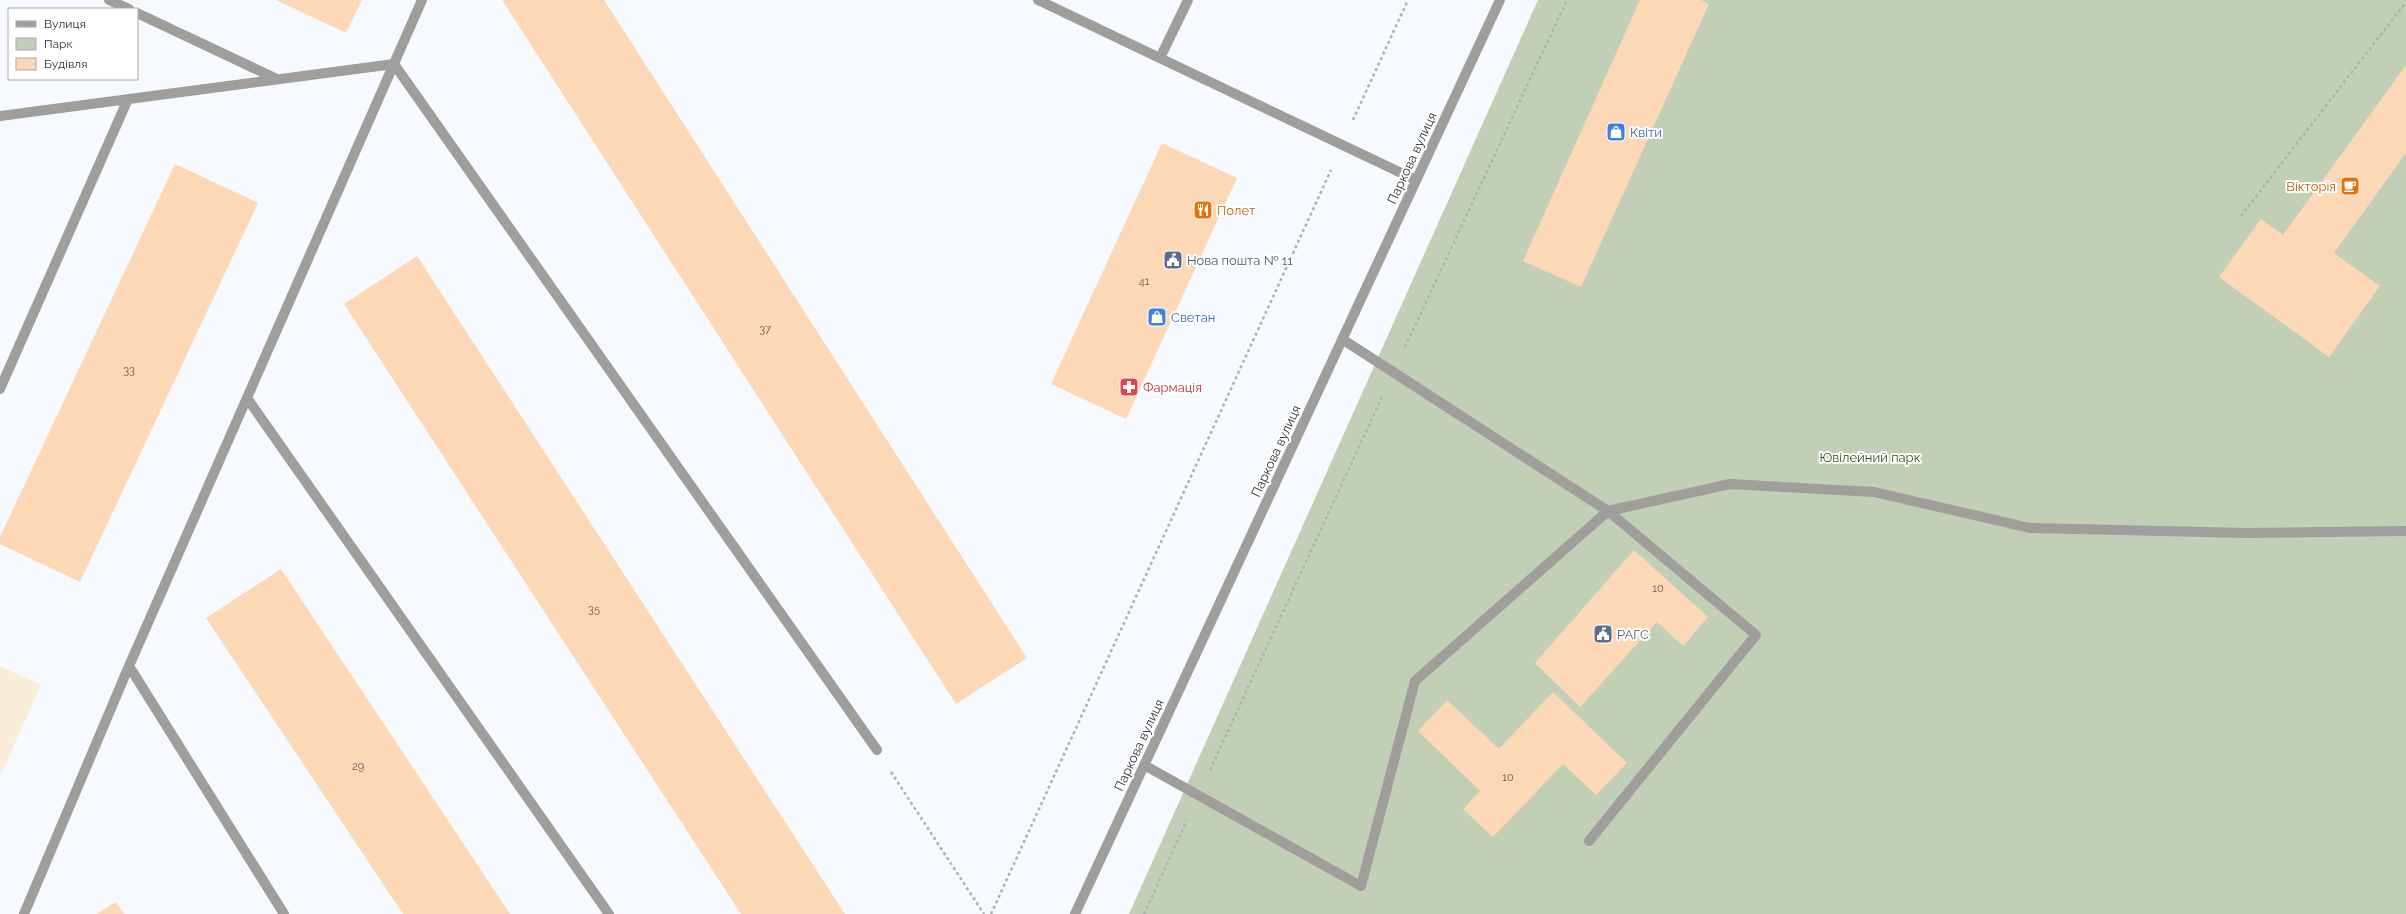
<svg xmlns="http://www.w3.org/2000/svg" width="2406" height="914" font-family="Raleway,sans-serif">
	<rect width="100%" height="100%" fill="#f6f9fd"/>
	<path fill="#f9edd9" d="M0,666L41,685L0,776Z"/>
	<path fill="#c0cfb6" d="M1538,0H2406V914H1129Z"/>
	<path fill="#fcd8b7" d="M276,0H362L346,33Z
		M502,0H604L1027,658L956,704Z
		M1640,0H1701L1709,4L1581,287L1523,261Z
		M2406,65V153L2334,253L2380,286L2329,357L2219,277L2261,219L2283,235Z
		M1162,143L1237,178L1126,419L1051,384Z
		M175,164L258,203L80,582L0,544V537Z
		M417,256L845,914H741L344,304Z
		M1634,550L1708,617L1683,646L1657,622L1580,707L1535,663Z
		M281,569L510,914H403L206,618Z
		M1553,692L1627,763L1596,795L1563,764L1493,837L1463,809L1480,791L1418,731L1447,700L1499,749Z
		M116,902L124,914H96Z"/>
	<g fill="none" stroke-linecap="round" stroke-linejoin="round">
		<path stroke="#aeb1b4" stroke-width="2.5" stroke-dasharray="3 3" stroke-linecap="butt" d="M1353,120L1408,0
			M2241,216L2406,2
			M1405,347L1567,0
			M1210,770L1382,397
			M891,772L984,914
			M991,914L1331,170
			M1144,914L1187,820"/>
		<path stroke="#9f9e9c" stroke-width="10" d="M109,0L129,9
			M1038,0L1416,180
			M137,13L277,79
			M1160,58L1188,0
			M0,116L394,64L877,750
			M1342,339L1608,511L1730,484L1874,492L2030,528L2247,533L2406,531
			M0,389L128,99
			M247,398L609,914
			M129,666L284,914
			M1144,765L1361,886L1415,681L1608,511L1756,635L1589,841
			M24,914L129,666L422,0
			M1075,914L1500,0"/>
	</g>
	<defs>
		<g id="shop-square" transform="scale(1)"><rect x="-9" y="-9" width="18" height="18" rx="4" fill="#3f7fe0" stroke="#fff"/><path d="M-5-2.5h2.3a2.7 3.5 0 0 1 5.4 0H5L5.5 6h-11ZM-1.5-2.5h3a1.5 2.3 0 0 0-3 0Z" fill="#fff"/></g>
		<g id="cafe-square" transform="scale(1)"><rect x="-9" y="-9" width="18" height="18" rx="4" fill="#e8710a" stroke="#fff"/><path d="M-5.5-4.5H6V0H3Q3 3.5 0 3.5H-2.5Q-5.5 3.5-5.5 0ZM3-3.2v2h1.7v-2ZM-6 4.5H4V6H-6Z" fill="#fff"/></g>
		<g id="restaurant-square" transform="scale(1)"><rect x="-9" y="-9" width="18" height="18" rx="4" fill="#e8710a" stroke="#fff"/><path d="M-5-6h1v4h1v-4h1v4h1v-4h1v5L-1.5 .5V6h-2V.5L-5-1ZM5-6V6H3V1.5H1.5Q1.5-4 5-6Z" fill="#fff"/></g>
		<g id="civic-square" transform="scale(1)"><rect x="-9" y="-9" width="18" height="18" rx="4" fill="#5c6f8a" stroke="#fff"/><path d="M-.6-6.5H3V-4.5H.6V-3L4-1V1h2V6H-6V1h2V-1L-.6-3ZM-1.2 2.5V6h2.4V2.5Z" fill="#fff"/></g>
		<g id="pharmacy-square" transform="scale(1)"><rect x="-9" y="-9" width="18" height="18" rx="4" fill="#e0444e" stroke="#fff"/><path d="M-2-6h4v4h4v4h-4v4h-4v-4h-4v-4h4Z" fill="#fff"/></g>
	</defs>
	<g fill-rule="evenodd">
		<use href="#shop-square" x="1616" y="132"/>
		<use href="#cafe-square" x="2350" y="186"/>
		<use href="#restaurant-square" x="1203" y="210"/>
		<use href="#civic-square" x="1173" y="260"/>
		<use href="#shop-square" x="1157" y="317"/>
		<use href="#pharmacy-square" x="1129" y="387"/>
		<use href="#civic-square" x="1603" y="634"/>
	</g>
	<g text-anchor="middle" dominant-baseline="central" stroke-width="4" stroke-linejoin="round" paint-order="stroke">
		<g font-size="11" fill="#625952">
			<text x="1144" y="281">41</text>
			<text x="765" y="329">37</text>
			<text x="129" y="370">33</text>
			<text x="1658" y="588">10</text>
			<text x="594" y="609">35</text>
			<text x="358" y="766">29</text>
			<text x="1508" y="777">10</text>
		</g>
		<g font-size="13" fill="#366cbe" stroke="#fff" text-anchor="start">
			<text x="1630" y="132">Квіти</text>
			<text x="1171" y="317">Светан</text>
		</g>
		<g font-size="13" fill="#2e2f31" stroke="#fff">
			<text transform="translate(1412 158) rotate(-65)">Паркова вулиця</text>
			<text transform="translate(1276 451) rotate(-65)">Паркова вулиця</text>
			<text transform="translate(1139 745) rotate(-65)">Паркова вулиця</text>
		</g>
		<g font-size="13" fill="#c56008" stroke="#fff" text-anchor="end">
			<text x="2336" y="186">Вікторія</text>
			<text x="1217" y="210" text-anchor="start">Полет</text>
		</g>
		<g font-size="13" fill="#4e5e75" stroke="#fff" text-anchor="start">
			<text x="1187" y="260">Нова пошта № 11</text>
			<text x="1617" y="634">РАГС</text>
		</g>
		<g font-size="13" fill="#be3a42" stroke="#fff" text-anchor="start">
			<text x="1143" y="387">Фармація</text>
		</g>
		<g font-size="13" fill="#36531b" stroke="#fff">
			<text x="1870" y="457">Ювілейний парк</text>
		</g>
	</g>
	<rect x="8" y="8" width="130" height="72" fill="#ffffff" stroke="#abacad"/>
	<rect x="16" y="21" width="20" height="6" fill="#9f9e9c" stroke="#abacad"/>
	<text x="44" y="28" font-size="12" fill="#2e2f31">Вулиця</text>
	<rect x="16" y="38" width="20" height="12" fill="#c0cfb6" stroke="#abacad"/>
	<text x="44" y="48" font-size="12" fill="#2e2f31">Парк</text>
	<rect x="16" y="58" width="20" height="12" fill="#fcd8b7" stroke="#abacad"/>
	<text x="44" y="68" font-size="12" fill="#2e2f31">Будівля</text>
</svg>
